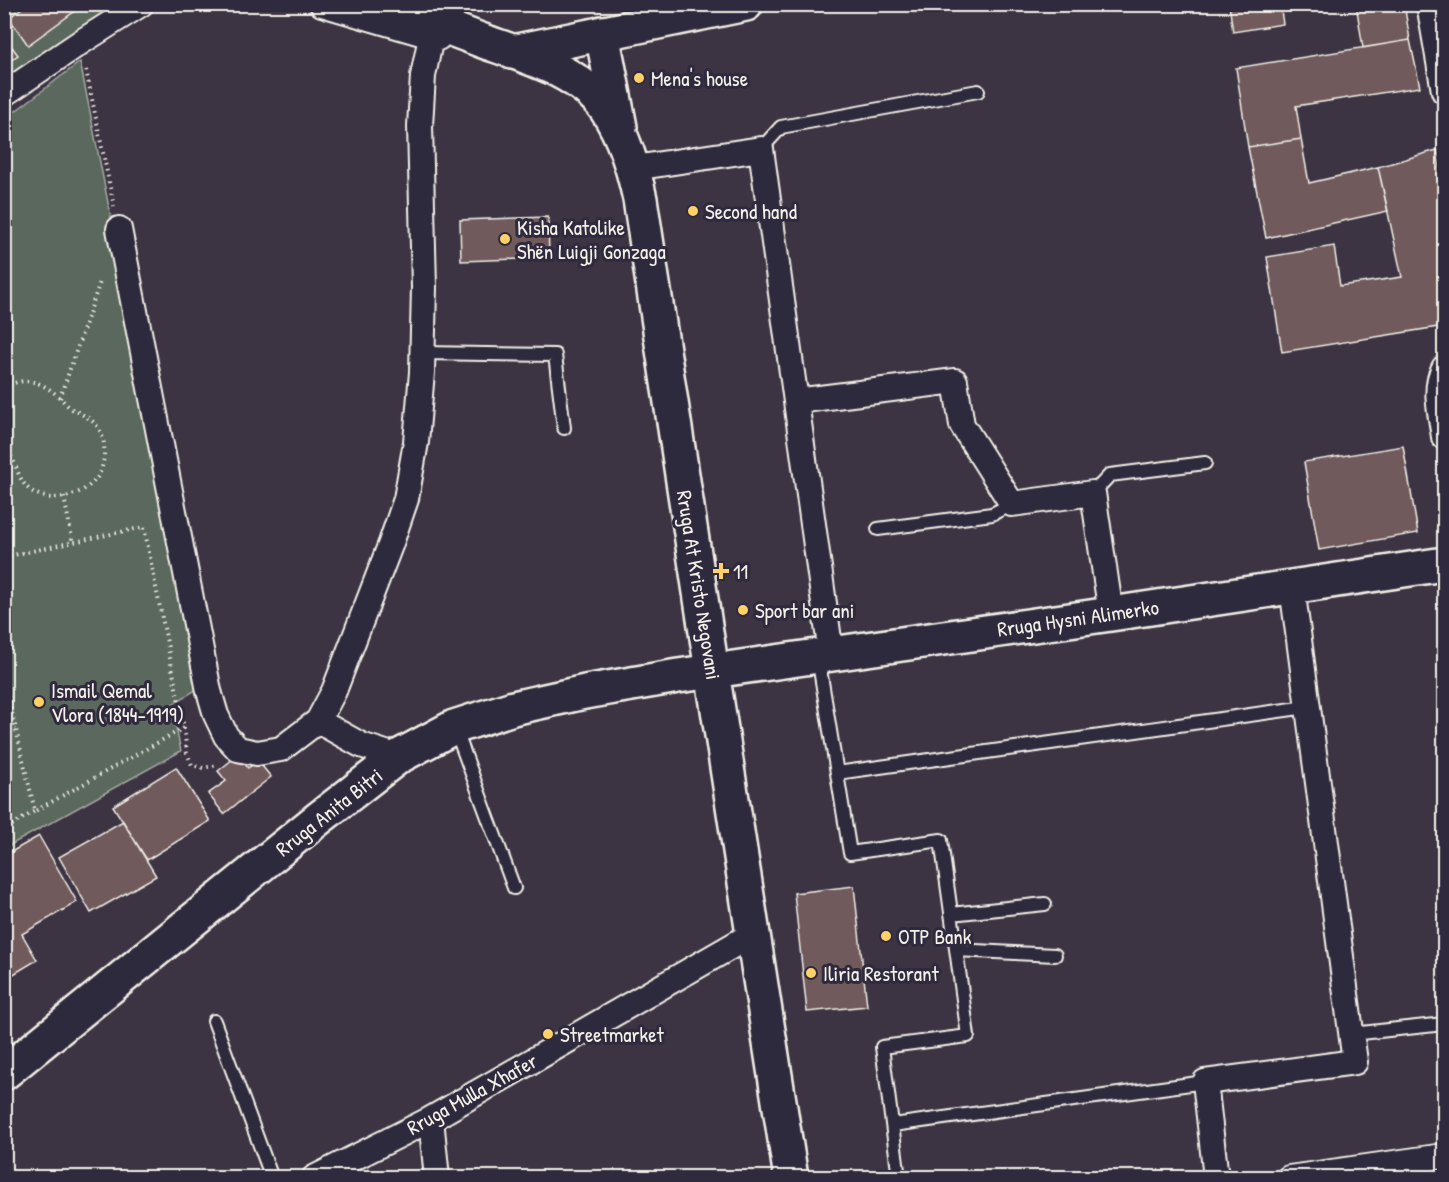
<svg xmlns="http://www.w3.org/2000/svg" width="1449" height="1182" font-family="'Patrick Hand',sans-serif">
	<rect width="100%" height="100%" fill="#3c3443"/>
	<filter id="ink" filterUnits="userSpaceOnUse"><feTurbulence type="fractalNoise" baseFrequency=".0167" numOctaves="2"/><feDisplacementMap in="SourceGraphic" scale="12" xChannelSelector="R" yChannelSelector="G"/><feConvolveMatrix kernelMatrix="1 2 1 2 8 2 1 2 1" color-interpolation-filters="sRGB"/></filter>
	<g filter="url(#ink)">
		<path fill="#5a675d" stroke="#a7aca2" stroke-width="1.5" d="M5,5H128L5,94Z
			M80,62L204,685L171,705L181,751L5,848V119Z"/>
		<path fill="#6f5a5c" stroke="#f4f1e8" stroke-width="1.5" d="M27,4H81L82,6L28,45L9,18Z
			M1229,4H1280L1283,24L1233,32Z
			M1356,4H1404L1410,40L1363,48Z
			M4,36L18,55L4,65Z
			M1410,40L1420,87L1296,106L1301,139L1248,147L1236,68Z
			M1301,139L1309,183L1378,167L1388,211L1266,238L1248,147Z
			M1437,150L1444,199V326L1282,352L1267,257L1334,246L1340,286L1402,277L1378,167Z
			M548,217L549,258L461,261L460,220Z
			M1403,446L1418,533L1319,550L1304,462Z
			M238,755L248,768L258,761L271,777L224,814L208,794L226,781L218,771Z
			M176,767L210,821L147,860L113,806Z
			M123,821L156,876L91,913L59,857Z
			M39,836L77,902L22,934L37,960L7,978L4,974V856Z
			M854,886L867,1006L807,1012L794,893Z"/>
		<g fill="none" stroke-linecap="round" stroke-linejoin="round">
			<g stroke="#f4f1e8" stroke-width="16">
				<path id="lane" d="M761,149L781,127L978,91
					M423,353L555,355L564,428
					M1093,493L1110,475L1205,463
					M878,529L992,514L1012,504
					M818,657L850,853L941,840L968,1036L882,1047L899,1178
					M455,728L514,888
					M837,773L1307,707
					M951,914L1045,904
					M956,950L1055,955
					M214,1021L272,1178
					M1352,1034L1444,1024
					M893,1125L1205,1082"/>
			</g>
			<g stroke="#f4f1e8" stroke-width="28">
				<path id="street" d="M322,4L438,38
					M1429,4L1444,91
					M4,94L81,42L141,4
					M634,168L761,149L831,654
					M119,229L209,691L216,715L226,736L238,749L257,753L281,749L318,721L334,691L391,543L406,499L416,442L422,372L424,287L420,126L423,76L431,37L446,4
					M1444,368C1433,389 1441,415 1444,437
					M796,401L955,381L962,425L1012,504L1093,493L1111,614
					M318,721L361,745L398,757
					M431,1119L437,1178
					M314,1178L431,1119L753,934
					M1216,1178L1205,1082L1355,1062L1292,587
					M1289,1178L1444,1156"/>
			</g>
			<g stroke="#f4f1e8" stroke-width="38">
				<path id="secondary" d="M389,4C420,18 452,29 483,41C525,56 579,71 606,109C624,136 633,167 640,199L712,671L791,1178
					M602,33L620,127
					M512,52L746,4
					M4,1073L318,819L398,757L454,727L513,708L585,692L678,676L1111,614L1444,564"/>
			</g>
			<path stroke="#f4f1e8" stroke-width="4" stroke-dasharray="1.5 4.5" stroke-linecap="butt" d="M86,70L114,206
				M4,388C25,375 42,382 58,396C63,400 67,406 72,409C83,415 94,419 100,431C107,442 105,469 96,479C81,497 50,505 30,490C21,483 18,472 14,462C12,457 8,452 4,447
				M60,398L101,279
				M64,497L73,543
				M4,557L144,527L184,728L35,811
				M4,678L35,811L4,830
				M184,728L187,753L192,765L203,768L218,765
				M4,733L16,730"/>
			<use href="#lane" stroke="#2f2a3d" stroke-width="12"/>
			<use href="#street" stroke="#2f2a3d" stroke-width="24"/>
			<use href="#secondary" stroke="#2f2a3d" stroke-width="33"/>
		</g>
	</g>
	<g fill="#ffd166" stroke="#2f2a3d" stroke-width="2">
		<circle cx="639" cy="78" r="6"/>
		<circle cx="693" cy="211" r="6"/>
		<circle cx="505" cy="239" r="6"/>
		<path d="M718 562h6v6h6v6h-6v6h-6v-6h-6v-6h6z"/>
		<circle cx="743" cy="610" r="6"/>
		<circle cx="39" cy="702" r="6"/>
		<circle cx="886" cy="936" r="6"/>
		<circle cx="811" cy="973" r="6"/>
		<circle cx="548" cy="1034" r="6"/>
	</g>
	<g text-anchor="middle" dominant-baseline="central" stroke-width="6" stroke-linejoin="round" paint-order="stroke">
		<g font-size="21" fill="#f4f1e8" stroke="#2f2a3d" text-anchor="start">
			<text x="651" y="78">Mena's house</text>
			<text x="705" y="211">Second hand</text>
			<text x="517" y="227">Kisha Katolike<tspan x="517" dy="24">Shën Luigji Gonzaga</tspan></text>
			<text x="733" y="571">11</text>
			<text x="755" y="610">Sport bar ani</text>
			<text x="51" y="690">Ismail Qemal<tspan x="51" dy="24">Vlora (1844-1919)</tspan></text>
			<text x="898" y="936">OTP Bank</text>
			<text x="823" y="973">Iliria Restorant</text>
			<text x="560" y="1034">Streetmarket</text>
		</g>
		<g font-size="21" fill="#f4f1e8" stroke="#2f2a3d">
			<text transform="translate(699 585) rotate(81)">Rruga At Kristo Negovani</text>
			<text transform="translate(1078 618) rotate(-8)">Rruga Hysni Alimerko</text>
			<text transform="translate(329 812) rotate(-38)">Rruga Anita Bitri</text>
			<text transform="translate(472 1094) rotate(-29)">Rruga Mulla Xhafer</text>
		</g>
	</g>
	<rect width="1449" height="1182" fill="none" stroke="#2f2a3d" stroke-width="24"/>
	<rect x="12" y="12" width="1425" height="1158" fill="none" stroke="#f4f1e8" stroke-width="2" filter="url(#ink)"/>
</svg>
